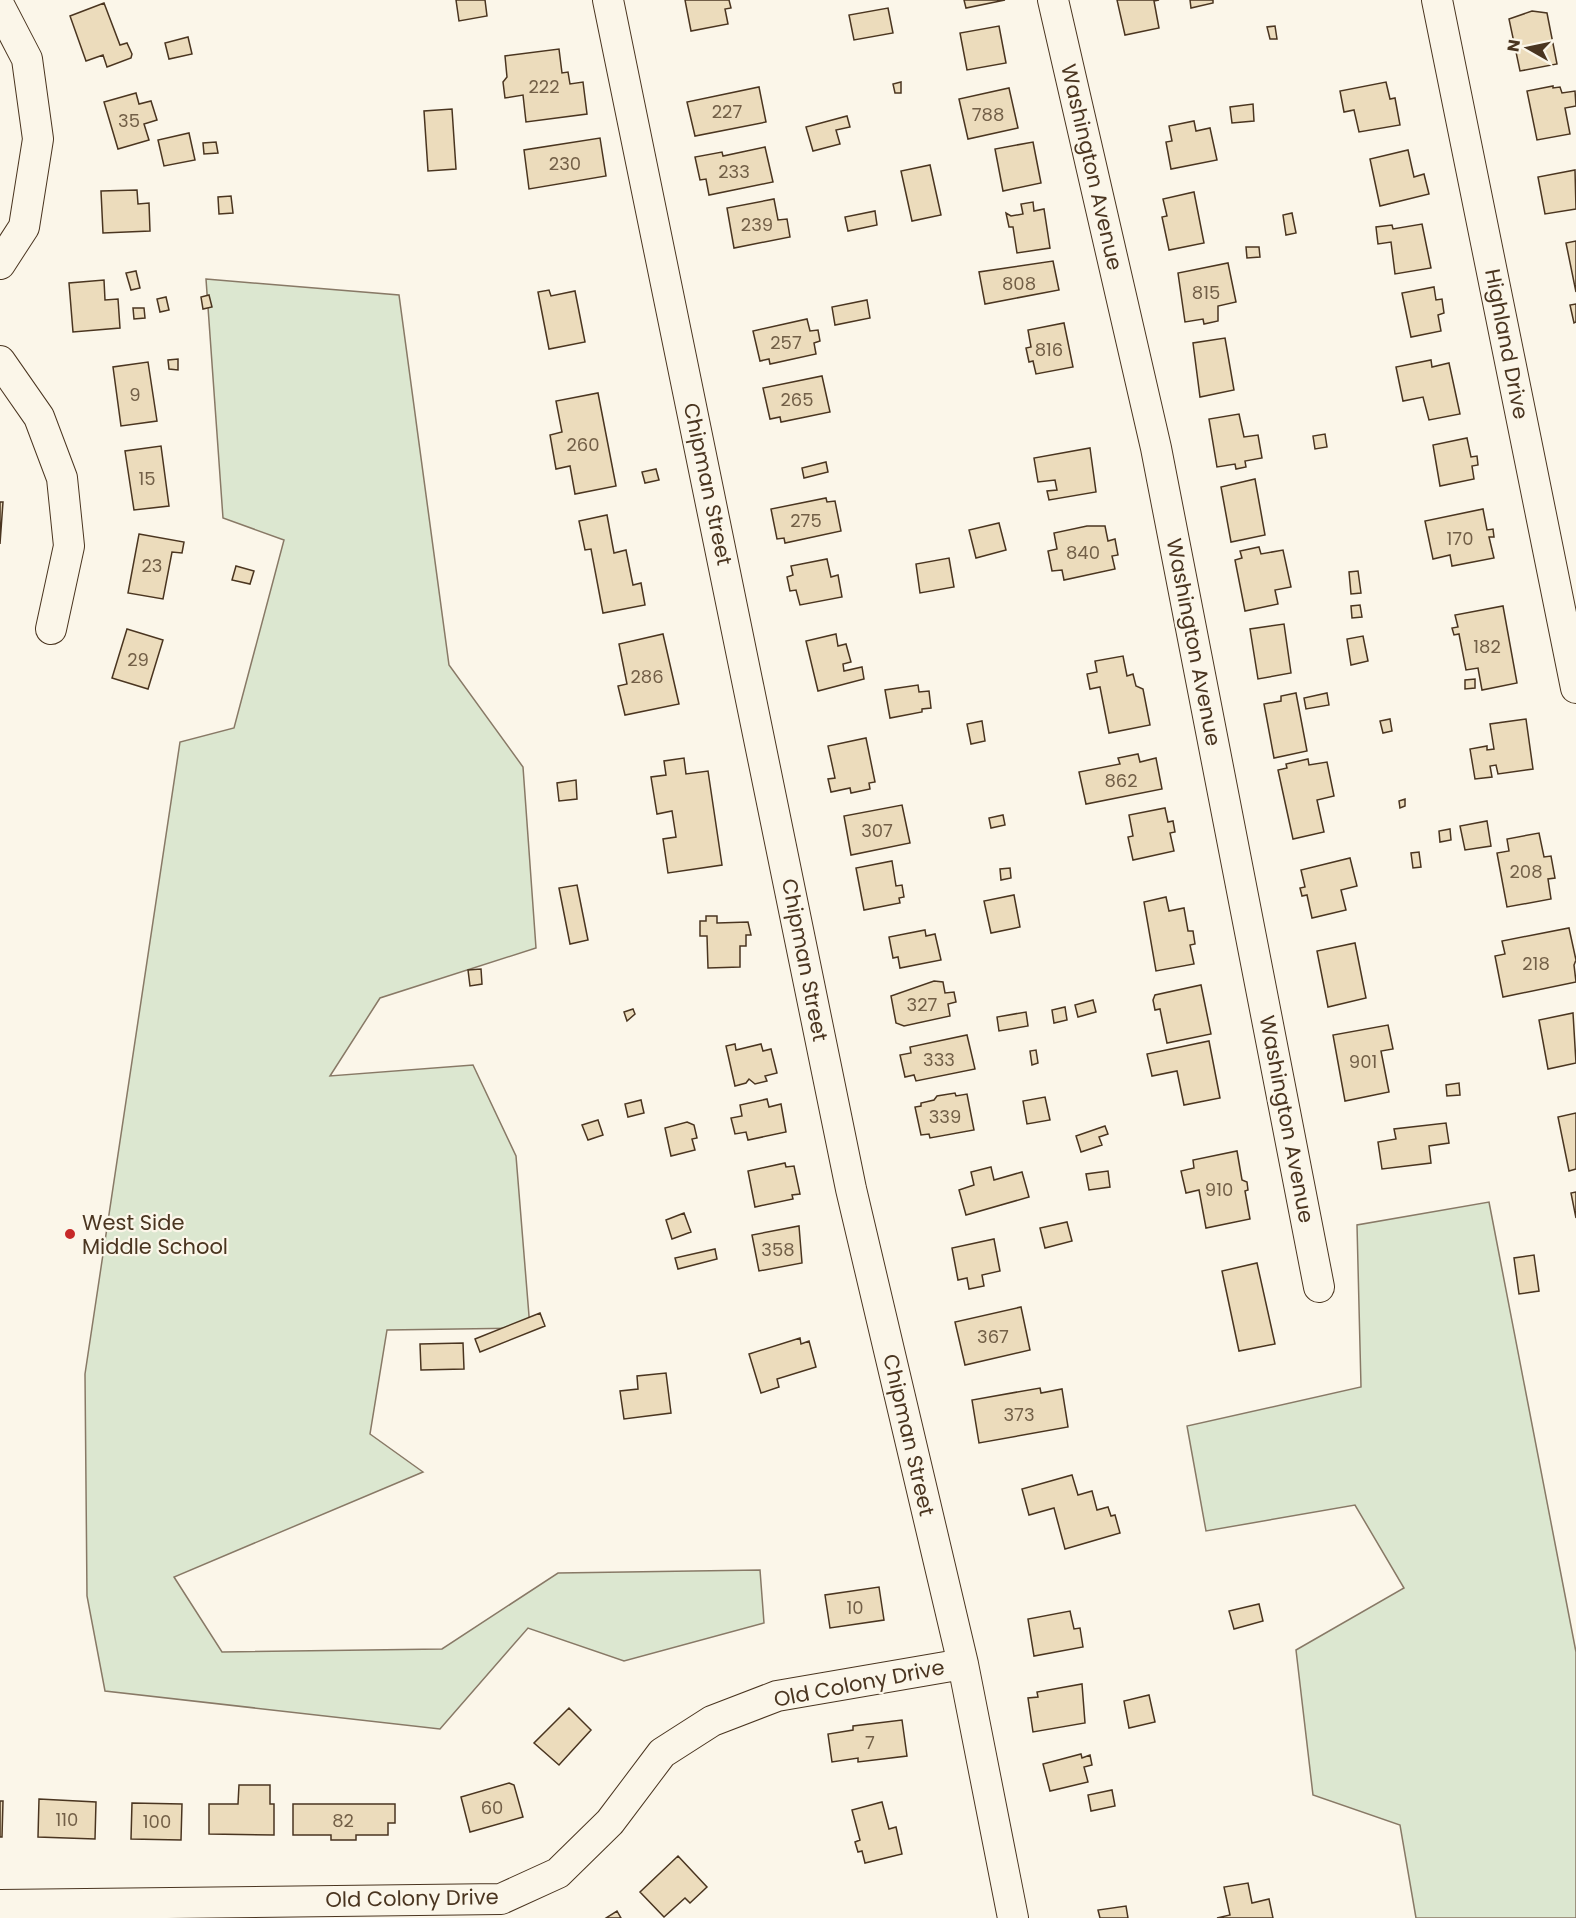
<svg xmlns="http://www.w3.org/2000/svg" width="1576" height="1918" font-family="Poppins,sans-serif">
	<rect width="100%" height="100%" fill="#fbf6e9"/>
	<path fill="#dce7d0" stroke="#887966" stroke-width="1.5" d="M206,279L399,295L449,665L523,767L536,948L380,998L330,1076L473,1065L516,1156L530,1328L387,1330L370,1434L423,1472L174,1577L222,1652L442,1649L558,1573L760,1570L764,1623L624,1661L528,1628L440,1729L105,1691L87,1596L85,1374L180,742L234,728L284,540L223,518Z
		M1489,1202L1576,1652V1918H1416L1400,1825L1313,1795L1296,1650L1404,1588L1355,1505L1206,1531L1187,1426L1361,1387L1357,1225Z"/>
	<path fill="#ecdcbc" stroke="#4a3520" stroke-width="1.5" d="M456,0H485L487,16L459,21Z
		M685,0H729L731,8L725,9L728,24L691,31Z
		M964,0H1005L966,8Z
		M1117,0H1159L1154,1L1159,28L1125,35Z
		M1190,0H1213V3L1191,8Z
		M104,3L120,45L127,43L132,54L131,58L107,67L103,55L86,61L70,16Z
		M888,8L893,33L854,40L849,15Z
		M1532,11L1547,13L1557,64L1520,71L1509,19Z
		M999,26L1006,63L967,70L960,33Z
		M1275,26L1277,39H1270L1267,27Z
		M188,37L192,54L169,59L165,43Z
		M559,49L562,73L568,72L570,84L583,82L587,114L526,122L523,95L505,98L503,82L507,77L505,56Z
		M901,82V93H895L893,84Z
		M1386,82L1390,99L1395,98L1400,125L1359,132L1354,110L1344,112L1340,91Z
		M1553,86V88L1560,87L1562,93L1575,91L1576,106L1565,108L1570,134L1537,140L1527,91Z
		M759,87L766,122L695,136L687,102Z
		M1009,88L1018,128L968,139L959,99Z
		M136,93L139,104L151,101L157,120L144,124L149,140L118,149L104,102Z
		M1253,104L1254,121L1232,123L1230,107Z
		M452,109L456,169L428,171L424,111Z
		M847,116L850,127L836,130L840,144L813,151L806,127Z
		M1194,121L1196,131L1210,128L1217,160L1171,169L1166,142L1172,141L1169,126Z
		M189,133L195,160L164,166L158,140Z
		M600,138L606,176L529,189L524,150Z
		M216,142L218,153L204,154L203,143Z
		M1033,142L1041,183L1003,191L995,149Z
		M765,147L773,182L709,195L706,179L700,180L695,157L722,152L723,156Z
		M1408,150L1414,177L1424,174L1429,194L1380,206L1370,159Z
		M930,165L941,215L912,221L901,171Z
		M1575,170L1576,209L1545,214L1538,177Z
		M137,190L138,204L149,203L150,231L103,233L101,191Z
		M1194,192L1204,243L1169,250L1162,217L1167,216L1163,199Z
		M231,196L233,213L219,214L218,197Z
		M774,199L778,220L787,219L790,237L734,248L727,208Z
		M1033,202L1034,211L1044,209L1050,248L1017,253L1013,227H1009L1006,213L1011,216L1023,214L1021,204Z
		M875,211L877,225L848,231L845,217Z
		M1292,213L1296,233L1286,235L1283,215Z
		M1422,224L1431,268L1395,274L1391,242L1378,244L1376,227L1392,225L1393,229Z
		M1576,241V292L1566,243Z
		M1246,247H1259L1260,257L1247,258Z
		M1053,261L1059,290L985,304L979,272Z
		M1228,263L1236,302L1218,306V321L1204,324L1203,319L1185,322L1178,273Z
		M136,271L140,288L131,290L126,273Z
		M104,280L105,300L118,299L120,328L73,332L69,283Z
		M1434,287L1436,300L1442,299L1444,313L1438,315L1441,331L1411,337L1402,293Z
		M549,290L551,296L575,291L585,342L549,349L538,292Z
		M209,295L212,307L203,309L201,297Z
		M166,297L169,310L160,312L157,299Z
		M867,300L870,318L835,325L832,307Z
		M1576,304V322L1574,323L1570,305Z
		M133,308H144L145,318L134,319Z
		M807,319L810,331L818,330L820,341L814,343L816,354L770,364L769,359L760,361L753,331Z
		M1064,323L1073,367L1036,374L1033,361L1029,362L1026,348L1031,347L1028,330Z
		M1225,338L1234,390L1200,397L1193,343Z
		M178,359V370L169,369L168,360Z
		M1431,360L1432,367L1449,363L1460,414L1429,420L1423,397L1403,401L1396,367Z
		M148,362L157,421L121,426L113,367Z
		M822,376L830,412L781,422L780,417L770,419L763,388Z
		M598,393L616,486L575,494L570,466L556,469L550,435L562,432L556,401Z
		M1239,414L1244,437L1258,435L1262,458L1245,461L1246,467L1236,469L1235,464L1217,467L1209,419Z
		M1325,434L1327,447L1315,449L1313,436Z
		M1467,438L1471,457L1477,456L1478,465L1472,466L1474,479L1440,486L1433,445Z
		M161,446L169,506L134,510L125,451Z
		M1090,448L1096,492L1049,500L1047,491L1057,490L1055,480L1038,482L1034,458Z
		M826,462L828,472L804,478L802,468Z
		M656,469L659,480L645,483L642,472Z
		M1255,479L1265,535L1231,542L1221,487Z
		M826,498L827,502L835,501L841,531L785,543L784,538L777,539L771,509Z
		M0,502H3L0,544Z
		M1483,509L1487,530L1493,529L1494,537H1489L1494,558L1452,566L1450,555L1433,559L1425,521Z
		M607,515L614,553L626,550L633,585L641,583L645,605L603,613L591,549L585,550L579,521Z
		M999,523L1006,550L976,558L969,530Z
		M1087,526H1105L1108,541L1115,539L1118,555L1112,556L1115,569L1064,580L1062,570L1052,571L1048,551L1057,549L1054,533Z
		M139,534L184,542L182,553L172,552L163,599L128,593Z
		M1259,547L1261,554L1283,550L1291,587L1275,590L1278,604L1245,611L1235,560L1242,558L1240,551Z
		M949,558L954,587L920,593L916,564Z
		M827,559L831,577L838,575L842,597L800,605L796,590L790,591L787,577L793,575L791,566Z
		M236,566L254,571L250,584L232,580Z
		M1358,571L1361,593L1351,594L1349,572Z
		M1360,605L1362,617L1352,618L1351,606Z
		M1503,606L1517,683L1482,690L1478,668L1466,670L1459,634L1454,635L1452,628L1458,627L1455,615Z
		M1284,624L1291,673L1258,679L1250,629Z
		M127,629L163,640L148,689L112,678Z
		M663,634L679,704L625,715L618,686L627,684L619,644Z
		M836,634L838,646L846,644L851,662L843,664L844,671L862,667L864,679L818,691L806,641Z
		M1363,636L1368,661L1351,665L1347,639Z
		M1123,656L1127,676L1133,674L1136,686L1143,689L1150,725L1109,733L1100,687L1090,689L1087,674L1097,672L1095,661Z
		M1475,679V688L1465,689V680Z
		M918,685L919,692L929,691L931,708L922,709V712L890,718L885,690Z
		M1296,693L1307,751L1274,758L1264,704L1281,701V696Z
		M1327,693L1329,705L1306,709L1304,698Z
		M1390,719L1392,731L1383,733L1380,721Z
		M1526,719L1533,769L1498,774L1496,765L1490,766L1492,777L1475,779L1470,749L1487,746V750L1494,749L1490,724Z
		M982,721L985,741L971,744L967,724Z
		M866,738L875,782L869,783L870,789L851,793L850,788L831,792L828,779L835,778L828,746Z
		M1138,754L1140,762L1156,758L1162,789L1086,804L1079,772L1120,764L1118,758Z
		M684,758L686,774L708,771L722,865L668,873L663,839L676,837L672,811L657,814L651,777L666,775L664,761Z
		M1308,759L1309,765L1327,762L1334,796L1317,800L1324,832L1293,839L1278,770L1287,768L1286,764Z
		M576,780L577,799L559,801L557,783Z
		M1405,799V806L1400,808L1399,801Z
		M902,805L910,843L851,855L844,816Z
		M1165,808L1168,822L1173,821L1175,832L1170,833L1174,851L1133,860L1128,837L1133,836L1129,815Z
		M1003,815L1005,825L991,828L989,818Z
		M1487,821L1491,846L1465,850L1460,826Z
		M1450,829L1451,840L1440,842L1439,831Z
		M1539,833L1544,857L1551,856L1555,878L1548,879L1551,899L1507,907L1497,853L1509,851L1507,839Z
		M1419,852L1421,867L1413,868L1411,853Z
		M1350,858L1357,886L1341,890L1346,910L1312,918L1307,895L1302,896L1300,888L1305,887L1301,870Z
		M892,861L896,886L902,885L904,897L899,898L900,903L864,910L856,868Z
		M1010,868L1011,878L1001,880L1000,869Z
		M577,885L588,940L570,944L559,888Z
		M1014,895L1020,927L991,933L984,901Z
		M1166,897L1169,911L1184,908L1188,931H1193L1195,944L1190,945L1194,964L1156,971L1144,902Z
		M706,916H717V923L748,922L751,935H746V946H740V967L708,968L707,936H700V921H706Z
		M1569,928L1576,960L1574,965L1576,982L1503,997L1495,956L1505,954L1502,941Z
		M925,930L926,936L935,934L941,960L900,968L898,957L893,958L889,937Z
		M1355,943L1366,998L1328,1007L1317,951Z
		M481,969L482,984L470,986L468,970Z
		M934,981L943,982L945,993L954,992L956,1002L948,1004L950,1016L904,1026L896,1023L891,996Z
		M1201,985L1211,1034L1167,1043L1160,1009L1155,1010L1153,1000L1155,995Z
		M1093,1000L1096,1012L1078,1017L1075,1005Z
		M1065,1007L1067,1020L1054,1023L1052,1010Z
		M633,1009L635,1014L627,1021L624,1012Z
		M1026,1012L1028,1026L999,1031L997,1017Z
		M1573,1013L1576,1063L1548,1069L1539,1020Z
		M1388,1025L1393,1049L1381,1051L1389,1092L1345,1101L1333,1035Z
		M967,1035L975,1069L916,1081L914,1075L905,1077L900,1055L911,1053L910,1047Z
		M1209,1041L1220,1098L1184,1105L1177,1071L1152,1076L1147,1054Z
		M735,1044L736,1050L761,1044L763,1051L771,1049L777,1073L765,1076L767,1081L755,1084L749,1079L746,1083L735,1086L726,1046Z
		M1036,1050L1038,1063L1032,1065L1030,1051Z
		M1459,1083L1460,1095L1447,1096L1446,1085Z
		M955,1093L956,1096L967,1094L974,1130L930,1138L929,1134L921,1135L915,1107L921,1106V1103L934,1100L937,1096Z
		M1045,1097L1050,1120L1027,1124L1023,1101Z
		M767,1099L769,1107L781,1104L786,1132L748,1140L746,1132L735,1134L731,1118L742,1116L740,1105Z
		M641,1100L644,1113L628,1117L625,1104Z
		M1576,1113V1169L1569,1171L1558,1117Z
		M598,1120L603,1135L588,1140L582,1125Z
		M687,1122L694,1125L697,1138L692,1139L695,1150L671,1156L665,1128Z
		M1446,1123L1449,1143L1429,1146L1431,1163L1382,1169L1378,1142L1396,1139L1394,1129Z
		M1105,1126L1108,1134L1099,1137L1102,1145L1081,1152L1076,1136Z
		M1237,1151L1242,1180L1247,1182L1248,1190L1245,1191L1250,1219L1206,1228L1199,1190L1186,1193L1181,1171L1194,1168L1193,1160Z
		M785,1163L786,1167L794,1166L800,1194L792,1195L793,1199L755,1207L748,1171Z
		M991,1167L994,1180L1022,1172L1029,1197L966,1215L959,1190L974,1185L971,1172Z
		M1108,1171L1110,1187L1089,1190L1086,1174Z
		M1576,1192V1218L1571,1193Z
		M684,1213L691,1232L672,1239L666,1220Z
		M1067,1222L1072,1241L1045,1248L1040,1228Z
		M799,1226L802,1263L759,1271L752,1235Z
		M994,1239L1000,1271L982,1275L984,1286L969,1289L967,1278L958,1280L952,1248Z
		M715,1249L717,1259L678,1269L675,1258Z
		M1534,1255L1539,1291L1519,1294L1514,1258Z
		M1257,1263L1275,1344L1239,1351L1222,1271Z
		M1021,1307L1030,1350L965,1365L955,1322Z
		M540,1313L545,1326L480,1352L475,1339Z
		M800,1338L801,1344L809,1341L816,1367L777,1379L779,1387L761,1393L749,1354Z
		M463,1343L464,1369L421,1370L420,1344Z
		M666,1373L671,1413L624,1419L620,1391L638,1389L637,1376Z
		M1040,1388L1041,1393L1062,1389L1068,1427L979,1443L972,1400Z
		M1072,1475L1078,1495L1092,1491L1097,1510L1108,1507L1111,1516L1115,1515L1120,1533L1065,1549L1054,1508L1029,1515L1022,1489Z
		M879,1587L884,1620L830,1628L825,1595Z
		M1259,1604L1263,1621L1234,1629L1229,1611Z
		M1070,1611L1074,1629L1080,1628L1083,1647L1034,1656L1028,1619Z
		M1082,1684L1085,1723L1033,1732L1028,1698L1038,1697L1037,1692Z
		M1149,1695L1155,1722L1129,1728L1124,1701Z
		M569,1708L591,1730L559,1765L534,1743Z
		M902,1720L907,1756L858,1762V1758L832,1762L828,1734L853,1730V1726Z
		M1081,1754L1082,1758L1090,1755L1092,1765L1084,1767L1088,1782L1050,1791L1043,1764Z
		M509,1783L514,1785L523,1817L470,1832L461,1797Z
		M239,1785H270V1804H274V1835L209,1834V1804H238Z
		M1112,1790L1115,1806L1091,1811L1088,1795Z
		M39,1799L96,1802L95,1839L38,1837Z
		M0,1801H3L2,1837H0Z
		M882,1802L889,1829L896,1827L902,1854L865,1863L862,1851L858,1852L855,1842L860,1840L852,1810Z
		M132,1803L182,1804L181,1840L131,1839Z
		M293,1804H395V1823H388V1835H356V1840H331V1835H293Z
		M678,1856L707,1887L690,1903L685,1898L664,1917L640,1892Z
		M1248,1883L1252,1903L1269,1899L1273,1918H1217L1230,1915L1224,1887Z
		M1126,1906L1128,1918H1100L1098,1910Z
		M617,1911L621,1918H606Z"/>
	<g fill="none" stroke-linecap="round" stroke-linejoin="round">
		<g stroke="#4a3520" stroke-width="32">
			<path id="minor" d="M608,0L851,1189L963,1664L1013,1918
				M1053,0L1156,448L1319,1287
				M1437,0L1576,688
				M0,7L27,59L38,139L24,227L0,264
				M0,361L39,417L62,478L69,546L51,629
				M0,1905L501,1899L558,1873L610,1822L662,1753L712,1721L777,1696L963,1664"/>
		</g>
		<use href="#minor" stroke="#fbf6e9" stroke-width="30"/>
	</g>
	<circle fill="#c62828" stroke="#fbf6e9" stroke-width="2" cx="70" cy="1234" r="6"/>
	<g text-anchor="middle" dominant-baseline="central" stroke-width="4.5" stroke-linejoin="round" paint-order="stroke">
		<g font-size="18" fill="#725f47">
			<text x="544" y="86">222</text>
			<text x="727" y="111">227</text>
			<text x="988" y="114">788</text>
			<text x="129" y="120">35</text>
			<text x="565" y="163">230</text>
			<text x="734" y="171">233</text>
			<text x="757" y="224">239</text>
			<text x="1019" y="283">808</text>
			<text x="1206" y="292">815</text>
			<text x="786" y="342">257</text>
			<text x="1049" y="349">816</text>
			<text x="135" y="394">9</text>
			<text x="797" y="399">265</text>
			<text x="583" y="444">260</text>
			<text x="147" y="478">15</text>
			<text x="806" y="520">275</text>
			<text x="1460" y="538">170</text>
			<text x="1083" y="552">840</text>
			<text x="152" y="565">23</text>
			<text x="1487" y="646">182</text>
			<text x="138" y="659">29</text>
			<text x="647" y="676">286</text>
			<text x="1121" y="780">862</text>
			<text x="877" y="830">307</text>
			<text x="1526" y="871">208</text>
			<text x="1536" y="963">218</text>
			<text x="922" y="1004">327</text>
			<text x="939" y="1059">333</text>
			<text x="1363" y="1061">901</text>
			<text x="945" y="1116">339</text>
			<text x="1219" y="1189">910</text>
			<text x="778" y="1249">358</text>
			<text x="993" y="1336">367</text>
			<text x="1019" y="1414">373</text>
			<text x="855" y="1607">10</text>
			<text x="870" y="1742">7</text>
			<text x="492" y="1807">60</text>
			<text x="67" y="1819">110</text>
			<text x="343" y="1820">82</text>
			<text x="157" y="1821">100</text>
		</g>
		<g font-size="21" fill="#4a3520" stroke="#fbf6e9">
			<text transform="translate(1092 167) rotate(77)">Washington Avenue</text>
			<text transform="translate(1507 344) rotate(79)">Highland Drive</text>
			<text transform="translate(708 484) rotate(78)">Chipman Street</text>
			<text transform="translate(1194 642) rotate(79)">Washington Avenue</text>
			<text transform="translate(805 960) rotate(79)">Chipman Street</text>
			<text transform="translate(1287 1119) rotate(79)">Washington Avenue</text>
			<text transform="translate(909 1435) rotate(77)">Chipman Street</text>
			<text transform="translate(859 1683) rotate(-11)">Old Colony Drive</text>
			<text transform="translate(412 1898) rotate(-1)">Old Colony Drive</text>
		</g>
		<g font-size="21" fill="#4a3520" stroke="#fbf6e9" text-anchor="start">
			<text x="82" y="1222">West Side<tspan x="82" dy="24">Middle School</tspan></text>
		</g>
	</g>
	<g transform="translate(1528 48) rotate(279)" stroke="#fbf6e9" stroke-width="4.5" paint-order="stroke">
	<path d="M0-4.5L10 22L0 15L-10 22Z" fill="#4a3520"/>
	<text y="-9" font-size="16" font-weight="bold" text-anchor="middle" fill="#4a3520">N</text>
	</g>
</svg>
